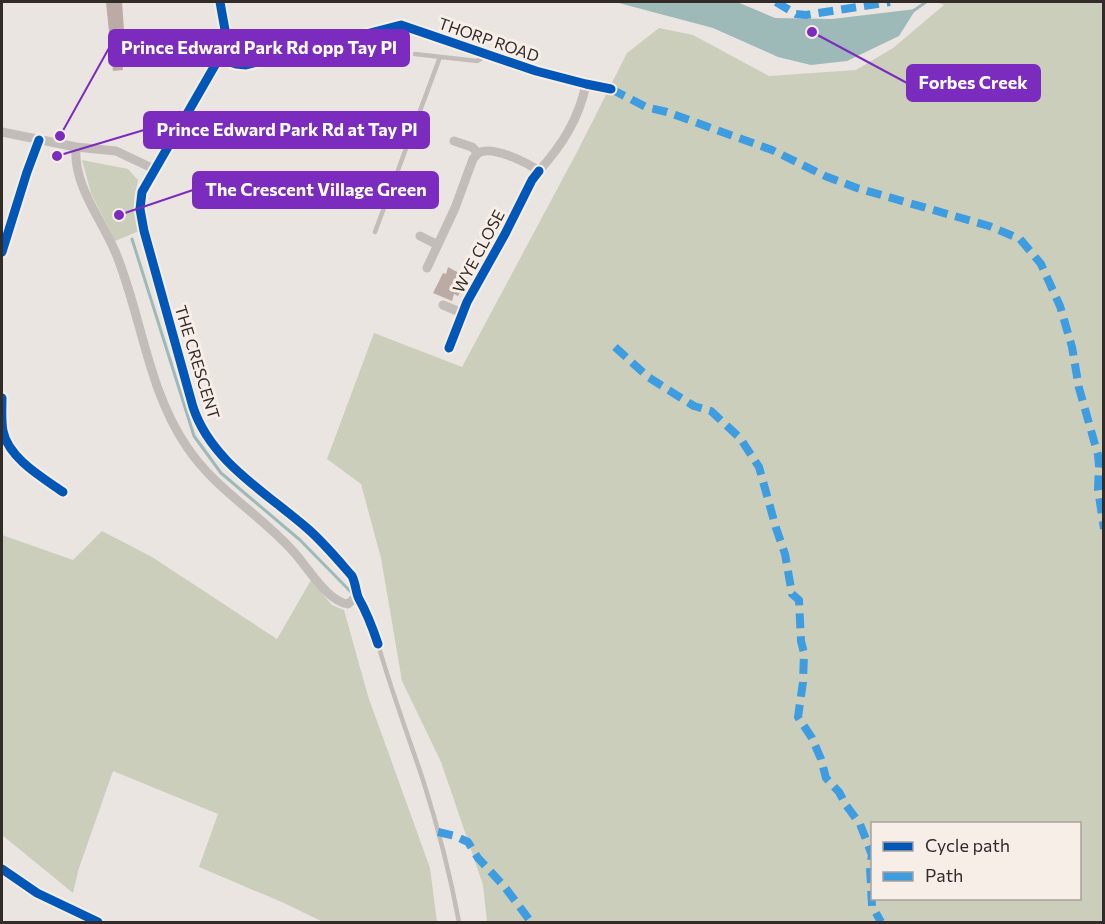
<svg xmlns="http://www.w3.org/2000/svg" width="1105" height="924" font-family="Commissioner,sans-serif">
	<rect width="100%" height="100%" fill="#eae5e0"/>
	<path fill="#cccebc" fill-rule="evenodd" d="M936,2H1103V922H487L483,885L441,762L402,681L381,558L361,484L327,459L374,333L462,367L577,152L627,53L659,28L693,35L769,76L856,70L893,48L944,5ZM872,824H1080V898H872Z
		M82,160L128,169L138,180L134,200L139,231L115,241L91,193Z
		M102,531L152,557L277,639L311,580L332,605L344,610L368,696L430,868L437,922H323L284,903L199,867L218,814L113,771L79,868L73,893L2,835V535L73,560Z"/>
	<path fill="#9ebab8" d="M615,2H737L775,18L832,19L916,9L899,36L847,61L811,65L778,57L713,28Z"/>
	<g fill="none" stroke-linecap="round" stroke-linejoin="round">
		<path stroke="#9ebab8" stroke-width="3" d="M913,11L926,2
			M132,239L194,436L221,473L300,540L351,592"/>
	</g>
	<path fill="#bcaaa4" d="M106,2H122L125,45H121L123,70L113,71Z
		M448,267L468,278L458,296L454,294L452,301L433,293L443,273L446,274Z"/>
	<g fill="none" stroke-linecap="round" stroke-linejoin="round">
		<path stroke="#c3bdb9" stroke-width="4.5" d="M415,54L477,61L482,58L485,53
			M375,232L440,57
			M378,644C391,690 408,735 423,780C438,827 450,874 459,922"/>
		<path stroke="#c3bdb9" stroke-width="9" d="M220,59L236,64L246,65L401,25L536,71L586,84L611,89
			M2,132L76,147L116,151L154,169L142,192L140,209L193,407C211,462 267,493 308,529C324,543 338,560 352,576C356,584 356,594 359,599C367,613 373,629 378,644
			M454,141L472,147L478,153
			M76,147C73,187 103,220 117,256C142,319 148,390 187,447C214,488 258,513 291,549C306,564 327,602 348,604L357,596
			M420,236L438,245
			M2,252L27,172L39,140
			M427,268L455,208L473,159L478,153C492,145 526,162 539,171C562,145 579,119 586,84
			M443,305L462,313
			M449,348L467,302L505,234L532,180L539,171
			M2,398C2,409 1,421 3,431C8,458 43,478 63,492
			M2,869L37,893L98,922"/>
		<path stroke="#c3bdb9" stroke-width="10" d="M154,169L220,59L225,30L220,2"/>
		<path stroke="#3e9ce0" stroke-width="8" stroke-dasharray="15 8" stroke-linecap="butt" d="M776,2L796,14L806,15L890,2
			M611,89L646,107L667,112L772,150L825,176L857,188L989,226L1020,239L1041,264L1060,306L1072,347L1079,388L1098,455L1099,466L1098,489L1104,529
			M615,347L648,377L694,406L711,411L740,438L759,467L776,528L785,554L792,594L799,600L801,641L804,653L803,682L798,717L812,738L821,759L826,778L839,792L846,805L860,824L872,855L870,867L872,906L881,922
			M438,832L455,836L468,842L478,858L504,886L531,922"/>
		<g stroke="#f7efe7" stroke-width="13">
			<path id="cycleway" d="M220,2L225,30L222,53L142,192L140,209L144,231L193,407C211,462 267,493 308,529C324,543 338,560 352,576C356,584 356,594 359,599C367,613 373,629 378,644
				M220,59L236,64L246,65L401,25L536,71L586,84L611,89
				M2,252L27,172L39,140
				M449,348L467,302L505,234L532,180L539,171
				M2,398C2,409 1,421 3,431C8,458 43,478 63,492
				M2,869L37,893L98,922"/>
		</g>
		<use href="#cycleway" stroke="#0057b8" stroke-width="9"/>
	</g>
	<g text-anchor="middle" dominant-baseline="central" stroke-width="6" stroke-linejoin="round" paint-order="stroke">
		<g font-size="16" fill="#332b28" stroke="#f7efe7">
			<text transform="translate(489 39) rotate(19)">THORP ROAD</text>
			<text transform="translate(478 251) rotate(-62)">WYE CLOSE</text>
			<text transform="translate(198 362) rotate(73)">THE CRESCENT</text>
		</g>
	</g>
	<path fill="none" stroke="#7b2cbf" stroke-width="2" d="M60 136L109 48M812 32L907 83M57 156L144 130M119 215L193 190"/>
	<g fill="#7b2cbf" stroke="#f7efe7" stroke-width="2">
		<circle cx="60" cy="136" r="6"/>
		<circle cx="812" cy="32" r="6"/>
		<circle cx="57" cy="156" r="6"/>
		<circle cx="119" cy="215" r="6"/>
	</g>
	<g fill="#7b2cbf" stroke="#7b2cbf" stroke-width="2">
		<rect x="109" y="30" width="300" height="36" rx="6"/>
		<rect x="907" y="65" width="133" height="36" rx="6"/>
		<rect x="144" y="112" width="285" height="36" rx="6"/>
		<rect x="193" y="172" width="245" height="36" rx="6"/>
	</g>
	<g font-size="18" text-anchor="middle" font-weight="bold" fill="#fff">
		<text x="259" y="54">Prince Edward Park Rd opp Tay Pl</text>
		<text x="973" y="89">Forbes Creek</text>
		<text x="287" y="136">Prince Edward Park Rd at Tay Pl</text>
		<text x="316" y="196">The Crescent Village Green</text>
	</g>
	<rect width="1105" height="924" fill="none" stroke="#332b28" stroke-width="6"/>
	<rect x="871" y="822" width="210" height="78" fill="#f7efe7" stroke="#a9a19b" stroke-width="1.5"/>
	<rect x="883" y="842" width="30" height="9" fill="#0057b8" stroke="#a9a19b" stroke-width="1.5"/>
	<text x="925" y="852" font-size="18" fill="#332b28">Cycle path</text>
	<rect x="883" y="872" width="30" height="9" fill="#3e9ce0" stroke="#a9a19b" stroke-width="1.5"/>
	<text x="925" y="882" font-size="18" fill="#332b28">Path</text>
</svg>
